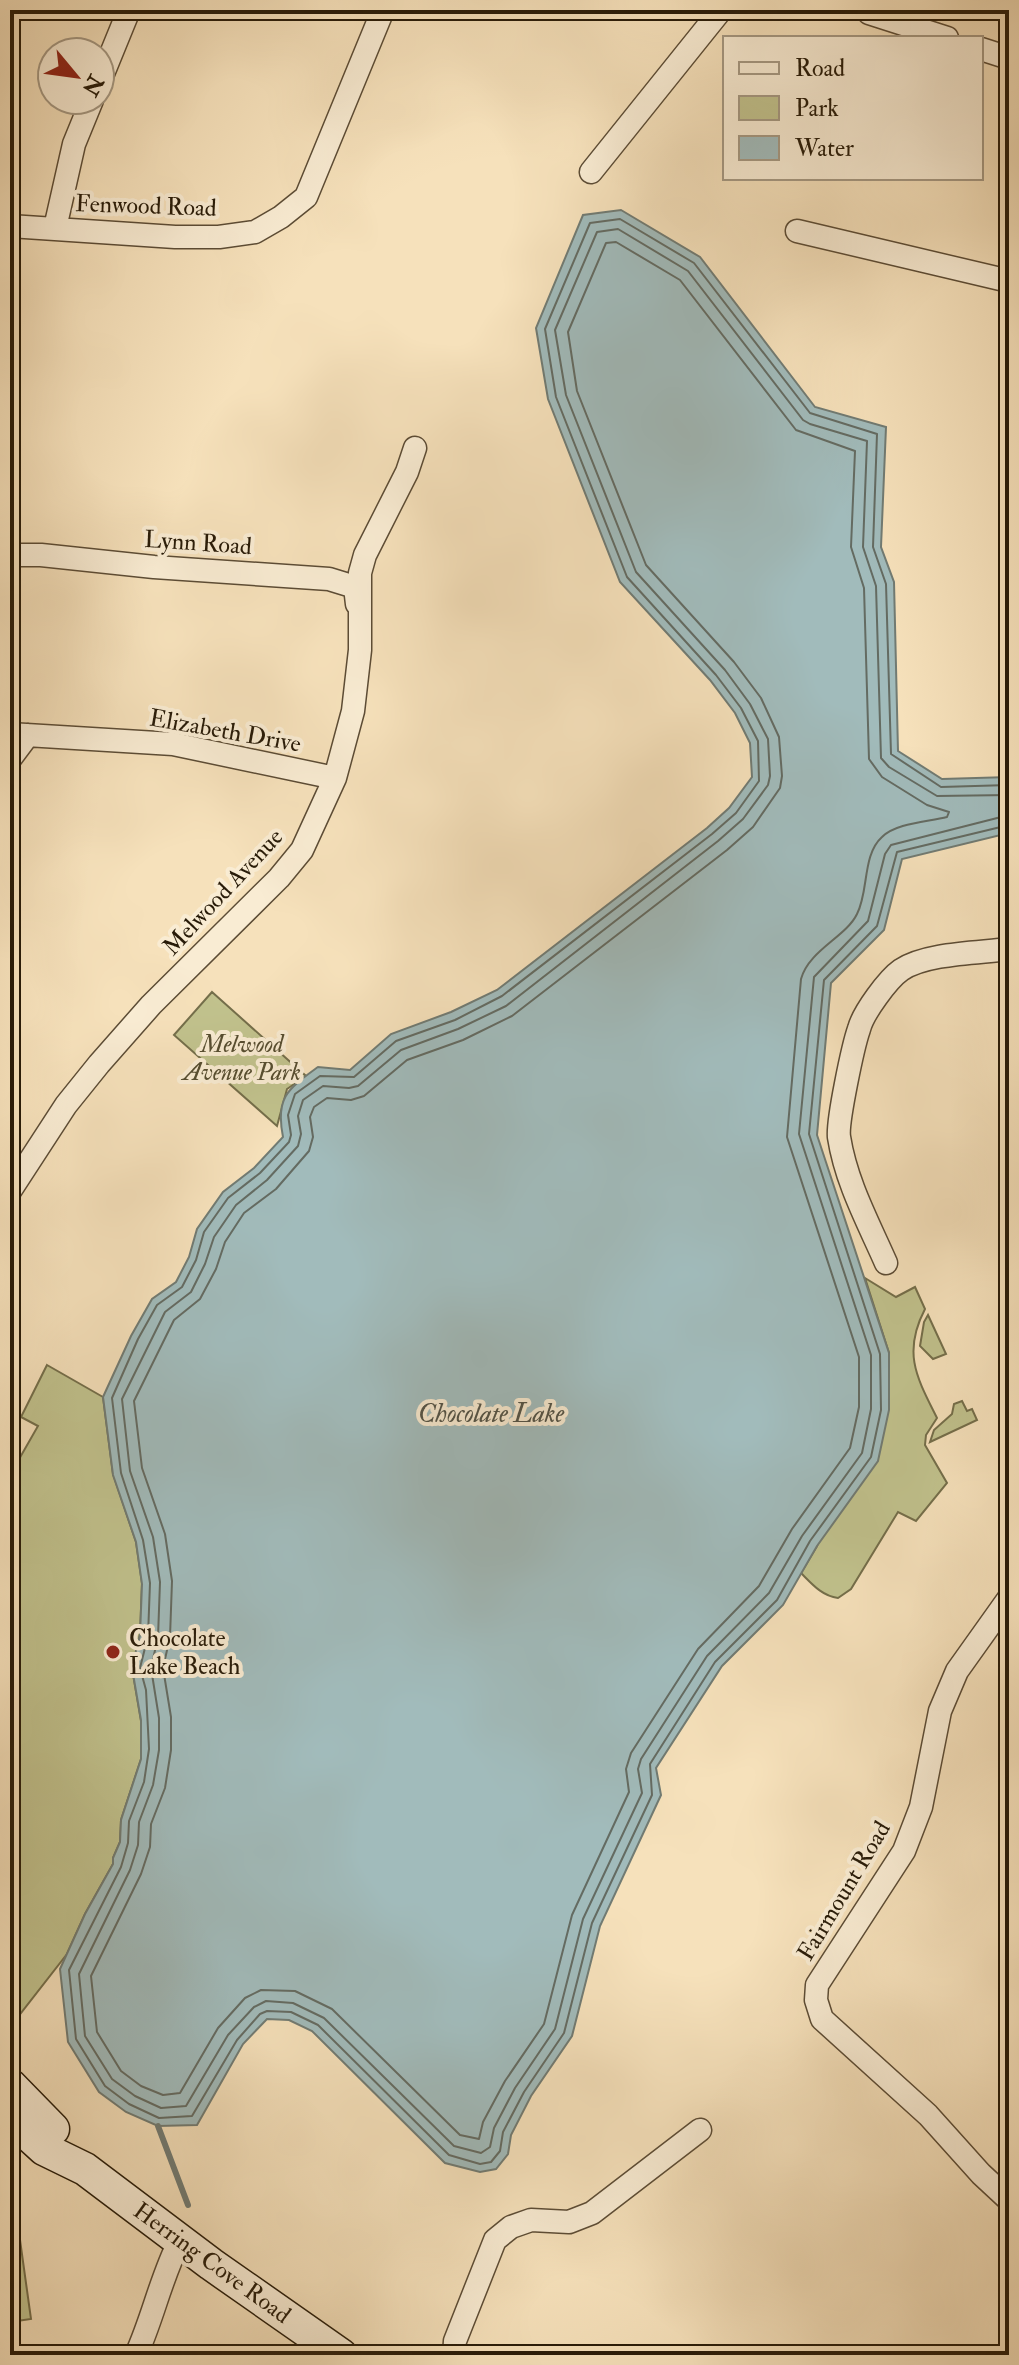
<svg xmlns="http://www.w3.org/2000/svg" width="1019" height="2365" font-family="'IM FELL Double Pica',serif">
	<rect width="100%" height="100%" fill="#f6e1bb"/>
	<filter id="stains"><feTurbulence type="fractalNoise" baseFrequency=".0025" numOctaves="4"/><feColorMatrix values="0 0 0 0 .2 0 0 0 0 .09 0 0 0 0 .02 0 0 0 .5 -.17"/></filter>
	<radialGradient id="worn" r=".72"><stop offset=".6" stop-color="#630" stop-opacity="0"/><stop offset="1" stop-color="#630" stop-opacity=".3"/></radialGradient>
	<path fill="#c1c28d" stroke="#746e4a" stroke-width="2" d="M212,992L306,1076L287,1089L277,1126L174,1035Z
		M865,1278L896,1297L915,1287L925,1309C902,1353 917,1378 937,1418L926,1435L925,1445L947,1483L916,1521L898,1512L851,1589L838,1598C822,1596 812,1584 801,1573L817,1546L889,1353Z
		M928,1315L946,1354L933,1359L920,1346L924,1322Z
		M47,1365L103,1397L113,1474L136,1542L142,1583L140,1634L132,1668L141,1721V1759L121,1820L120,1842L113,1858V1864L85,1914L67,1954L10,2027V1475L38,1426L21,1417Z
		M962,1401L967,1411L972,1409L977,1420L930,1442L934,1430L952,1414L954,1404Z
		M10,2168L31,2319L10,2322Z"/>
	<path fill="#a1bbbb" stroke="#717b73" stroke-width="2" d="M621,210L700,257L815,407L886,427L881,547L894,582L898,751L942,779L1009,777V833L902,859L884,930L831,983L817,1135L889,1353V1410L878,1461L817,1546L783,1605L722,1666L656,1768L661,1795L600,1926L572,2036L531,2096L511,2135L508,2154L496,2169L480,2172L445,2163L312,2031L289,2020L267,2019L243,2044L197,2125L158,2126L126,2112L99,2092L68,2042L60,1969L85,1914L113,1864V1858L120,1842L121,1820L141,1759V1720L132,1668L140,1635L142,1584L136,1542L113,1475L103,1397L131,1336L152,1299L176,1282L189,1257L197,1229L223,1192L254,1168L283,1137C275,1097 288,1089 318,1067L350,1070L391,1034L451,1012L497,990L707,828L729,808L752,777L750,743L735,713L710,680L620,582L548,399L536,328L583,215Z"/>
	<g fill="none" stroke-linecap="round" stroke-linejoin="round">
		<path stroke="#646b62" stroke-width="2" d="M606,243L616,242L680,280L796,430L855,451L851,547L864,588L869,759L882,777L927,805L949,812L947,817C927,822 896,823 882,837C862,855 869,891 857,914C846,937 809,950 801,979L787,1137L859,1357V1407L850,1448L792,1529L759,1586L698,1649L631,1753L626,1769L629,1792L572,1915L544,2024L505,2081L483,2122L479,2139L460,2135L332,2009L295,1991L261,1990L245,1998L218,2028L180,2093L163,2095L141,2086L121,2071L97,2032L91,1976L141,1874L150,1847L151,1824L165,1788L171,1750V1717L163,1668L170,1637L172,1581L165,1534L142,1468L134,1401L174,1320L200,1299L216,1269L225,1242L244,1213L276,1189L309,1151L313,1137L310,1117L314,1107L327,1098L351,1100L364,1096L407,1060L463,1040L512,1016L727,850L753,827L780,788L782,776L779,737L761,698L734,662L646,565L577,391L568,332Z
			M1009,785L941,787L891,754L886,584L873,547L877,434L810,413L694,263L620,219L590,223L545,329L556,397L627,577L716,675L741,708L758,741L759,781L736,813L712,834L502,996L455,1020L396,1041L354,1077L320,1076L295,1094L288,1115L291,1135L289,1142L260,1173L228,1198L204,1232L196,1260L182,1287L157,1305L138,1339L112,1398L121,1473L143,1540L150,1583L148,1636L140,1668L146,1690L149,1749L144,1782L129,1821L128,1843L121,1867L69,1970L76,2039L105,2086L129,2104L159,2118L192,2116L237,2040L260,2014L267,2011L291,2012L318,2025L449,2155L480,2164L491,2162L500,2151L503,2132L524,2092L564,2033L592,1923L652,1795L650,1764L715,1662L777,1600L810,1541L871,1457L881,1410L880,1354L809,1134L824,980L877,926L897,852L1009,825
			M1009,795L937,796L889,767L881,758L876,586L863,547L867,441L810,424L803,420L688,271L618,229L597,232L555,330L566,395L636,572L725,670L750,704L768,739L770,776L768,785L743,819L718,841L506,1006L458,1029L401,1050L358,1086L349,1088L323,1086L303,1100L298,1116L301,1134L298,1146L267,1180L236,1205L214,1237L205,1264L191,1292L165,1312L122,1399L130,1471L153,1537L160,1582L158,1637L151,1668L159,1718V1750L153,1785L139,1822L138,1845L130,1870L79,1974L85,2036L112,2079L135,2096L161,2108L186,2106L228,2035L254,2007L266,2001L293,2003L324,2018L454,2146L481,2153L490,2147L494,2128L515,2088L555,2029L583,1919L642,1793L638,1769L641,1759L707,1656L769,1593L802,1536L862,1453L871,1409V1355L799,1134L814,977L868,921L885,854L891,845L1009,815"/>
		<path stroke="#717b73" stroke-width="6" d="M158,2126L188,2205"/>
		<g stroke="#5c4c35" stroke-width="25">
			<path id="minor" d="M869,13L947,38
				M981,49L1009,58
				M100,81L129,10
				M591,172L721,10
				M10,226L175,237H219L255,232L281,217L306,197L383,10
				M55,228L74,144L92,100
				M797,231L1009,281
				M10,555H41L154,567L329,579L355,587L357,604
				M10,734L173,744L335,778
				M10,759L28,735
				M10,1191L66,1105L99,1064L151,1005L279,878L302,850L335,778L353,711L360,650V573L365,555L407,472L415,448
				M886,1263C868,1222 846,1182 839,1137C837,1122 853,1046 859,1029C863,1013 888,979 901,970C926,953 979,953 1009,949
				M1009,1598L957,1671L940,1711L921,1807L904,1851L817,1985L816,2000L822,2019L928,2115L981,2174L1009,2200
				M136,2355C153,2318 161,2277 180,2240
				M454,2355L455,2341L495,2240L511,2227L531,2220L569,2222L592,2213L700,2130"/>
		</g>
		<g stroke="#281b08" stroke-width="35">
			<path id="secondary" d="M10,2085L53,2129
				M10,2118L44,2149L85,2169L211,2264L341,2355"/>
		</g>
		<use href="#minor" stroke="#f9ecd3" stroke-width="22"/>
		<use href="#secondary" stroke="#f9ecd3" stroke-width="32"/>
	</g>
	<circle fill="#8f2418" stroke="#f9ecd3" stroke-width="3" cx="113" cy="1652" r="8"/>
	<g text-anchor="middle" dominant-baseline="central" stroke-width="8" stroke-linejoin="round" paint-order="stroke">
		<g font-size="24" fill="#281b08" stroke="#f9ecd3">
			<text transform="translate(146 206) rotate(2)">Fenwood Road</text>
			<text transform="translate(198 543) rotate(4)">Lynn Road</text>
			<text transform="translate(225 731) rotate(10)">Elizabeth Drive</text>
			<text transform="translate(223 892) rotate(-47)">Melwood Avenue</text>
			<text transform="translate(844 1891) rotate(-59)">Fairmount Road</text>
			<text transform="translate(212 2263) rotate(36)">Herring Cove Road</text>
		</g>
		<g font-size="24" font-style="italic" fill="#564d30" stroke="#f9ecd3">
			<text x="242" y="1044">Melwood<tspan x="242" dy="28">Avenue Park</tspan></text>
		</g>
		<g font-size="24" fill="#281b08" stroke="#f9ecd3" text-anchor="start">
			<text x="129" y="1638">Chocolate<tspan x="129" dy="28">Lake Beach</tspan></text>
		</g>
		<g font-size="26" font-style="italic" fill="#525347" stroke="#f9ecd3">
			<text x="491" y="1414">Chocolate Lake</text>
		</g>
	</g>
	<rect width="1019" height="2365" fill="none" stroke="#f6e1bb" stroke-width="40"/>
	<rect x="12" y="12" width="995" height="2341" fill="none" stroke="#281b08" stroke-width="4"/>
	<rect x="20" y="20" width="979" height="2325" fill="none" stroke="#281b08" stroke-width="2"/>
	<rect x="723" y="36" width="260" height="144" fill="#f9ecd3" stroke="#a59882" stroke-width="2"/>
	<rect x="739" y="62" width="40" height="12" fill="#f9ecd3" stroke="#a59882" stroke-width="2"/>
	<text x="795" y="76" font-size="24" fill="#281b08">Road</text>
	<rect x="739" y="96" width="40" height="24" fill="#c1c28d" stroke="#a59882" stroke-width="2"/>
	<text x="795" y="116" font-size="24" fill="#281b08">Park</text>
	<rect x="739" y="136" width="40" height="24" fill="#a1bbbb" stroke="#a59882" stroke-width="2"/>
	<text x="795" y="156" font-size="24" fill="#281b08">Water</text>
	<g transform="translate(76 76) rotate(119)"><circle r="38" fill="#f9ecd3" stroke="#a59882" stroke-width="2"/>
	<path d="M0-6L14 30L0 20L-14 30Z" fill="#8f2418"/>
	<text y="-12" font-size="22" font-weight="bold" text-anchor="middle" fill="#281b08">N</text>
	</g>
	<rect width="100%" height="100%" filter="url(#stains)"/>
	<rect width="100%" height="100%" fill="url(#worn)"/>
</svg>
